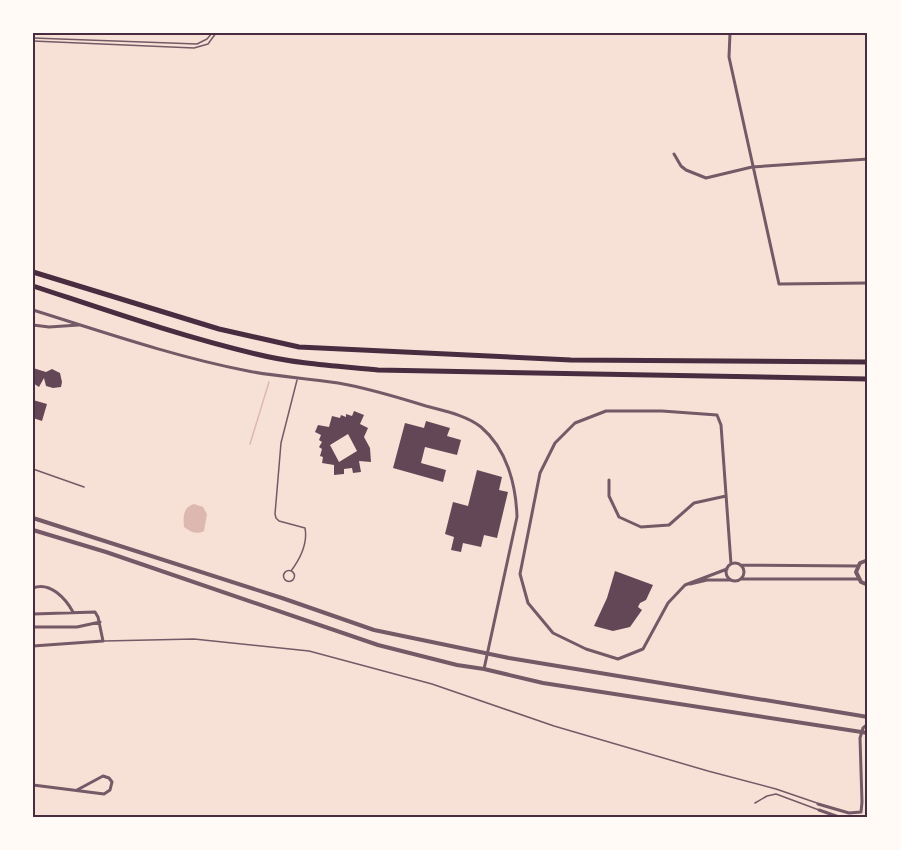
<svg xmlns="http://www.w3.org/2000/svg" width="901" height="850" font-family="'Asap Condensed',sans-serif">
	<rect width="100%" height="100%" fill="#f7e1d7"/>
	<path fill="#dcb8b0" d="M194,504L203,507L207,514L204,531C196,535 191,532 184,527C183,517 183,507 194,504Z"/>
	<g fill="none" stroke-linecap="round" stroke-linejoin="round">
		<path stroke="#dcb8b0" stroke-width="1.5" d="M250,444L269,382"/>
	</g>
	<path fill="#644757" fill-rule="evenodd" d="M33,368L46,372L52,369L60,373L62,382L61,387L53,388L46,386L44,378L39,387L33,383Z
		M33,400L47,404L42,421L33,418Z
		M354,411L364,415L360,424L368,428L364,437L370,448L371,462L359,461L361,472L353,473L352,468L344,469V474L334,475V465L322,463L323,457L320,456L322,449L319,447L322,442L319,440L321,435L315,432L318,425L329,427L332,416L340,418L341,415L346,417V414L352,416ZM348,434L357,451L339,462L330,445Z
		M426,421L450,428L447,436L461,440L457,455L425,447L421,463L446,470L443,482L393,468L405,423L424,428Z
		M477,470L502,477L499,490L508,492L497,538L484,535L481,547L463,543L461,552L451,550L454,537L445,534L453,502L468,506Z
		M615,571L653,585L646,600L640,603L638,607L642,610L630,627L613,631L594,626L607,598Z"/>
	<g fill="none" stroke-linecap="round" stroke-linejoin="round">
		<path stroke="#755966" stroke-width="1.5" d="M33,38L197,44L207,39L212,33
			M33,41L194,48L208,44L216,33
			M33,469L84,487
			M283.5 576a5.5 5.5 0 1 1 11 0a5.5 5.5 0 1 1-11 0Z
			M291,571C300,559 308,544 305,528L279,521L276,518L275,514L281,443L297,380
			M104,641L194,639L309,651L432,684L554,726L708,771L776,789L817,803
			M755,803L767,796L776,794L819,810"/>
		<path stroke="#755966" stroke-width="3" d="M730,33L729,57L779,284L868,283
			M674,154L681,166L686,170L706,178L752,167L868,159
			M33,310C103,332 176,357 248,371C278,377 308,378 338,383C368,388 397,397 426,406C444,411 466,415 481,427C507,449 516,485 517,517L484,669
			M33,325L49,327L79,325
			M609,480V496L619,517L641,527L669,525L694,503L726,496
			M726 572a9 9 0 1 1 18 0a9 9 0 1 1-18 0Z
			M740,565L858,566
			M727,569L685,585L668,603L643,649L618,659L586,649L553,633L528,603L520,574L540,473L555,443L575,423L606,411H662L717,415L721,425L731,564
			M741,579H858
			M690,584L707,580H730
			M33,588C50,581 66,599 73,612
			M33,614L95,612L98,617L103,641L33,646
			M33,627H77L100,622
			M33,785L104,794L110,790L112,782L109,778L103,776L77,790
			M818,804L849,813L861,812L862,802L860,738L863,728L868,724
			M819,810L839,817"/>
		<path stroke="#755966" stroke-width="4" d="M33,518L282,598L374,630L509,658L868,717
			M33,530L106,552L378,645L457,665L484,669L543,683L868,733
			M868,560L860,563L856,572L861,582L868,585"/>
		<path stroke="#4a2c40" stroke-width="5" d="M33,272L219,329L299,347L571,360L868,362
			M33,286C106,310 180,336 256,354C296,364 337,366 378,370L868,379"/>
	</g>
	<rect width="901" height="850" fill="none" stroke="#fffaf5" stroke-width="69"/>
	<rect x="34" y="34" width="832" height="782" fill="none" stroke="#4a2c40" stroke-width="2"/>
</svg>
